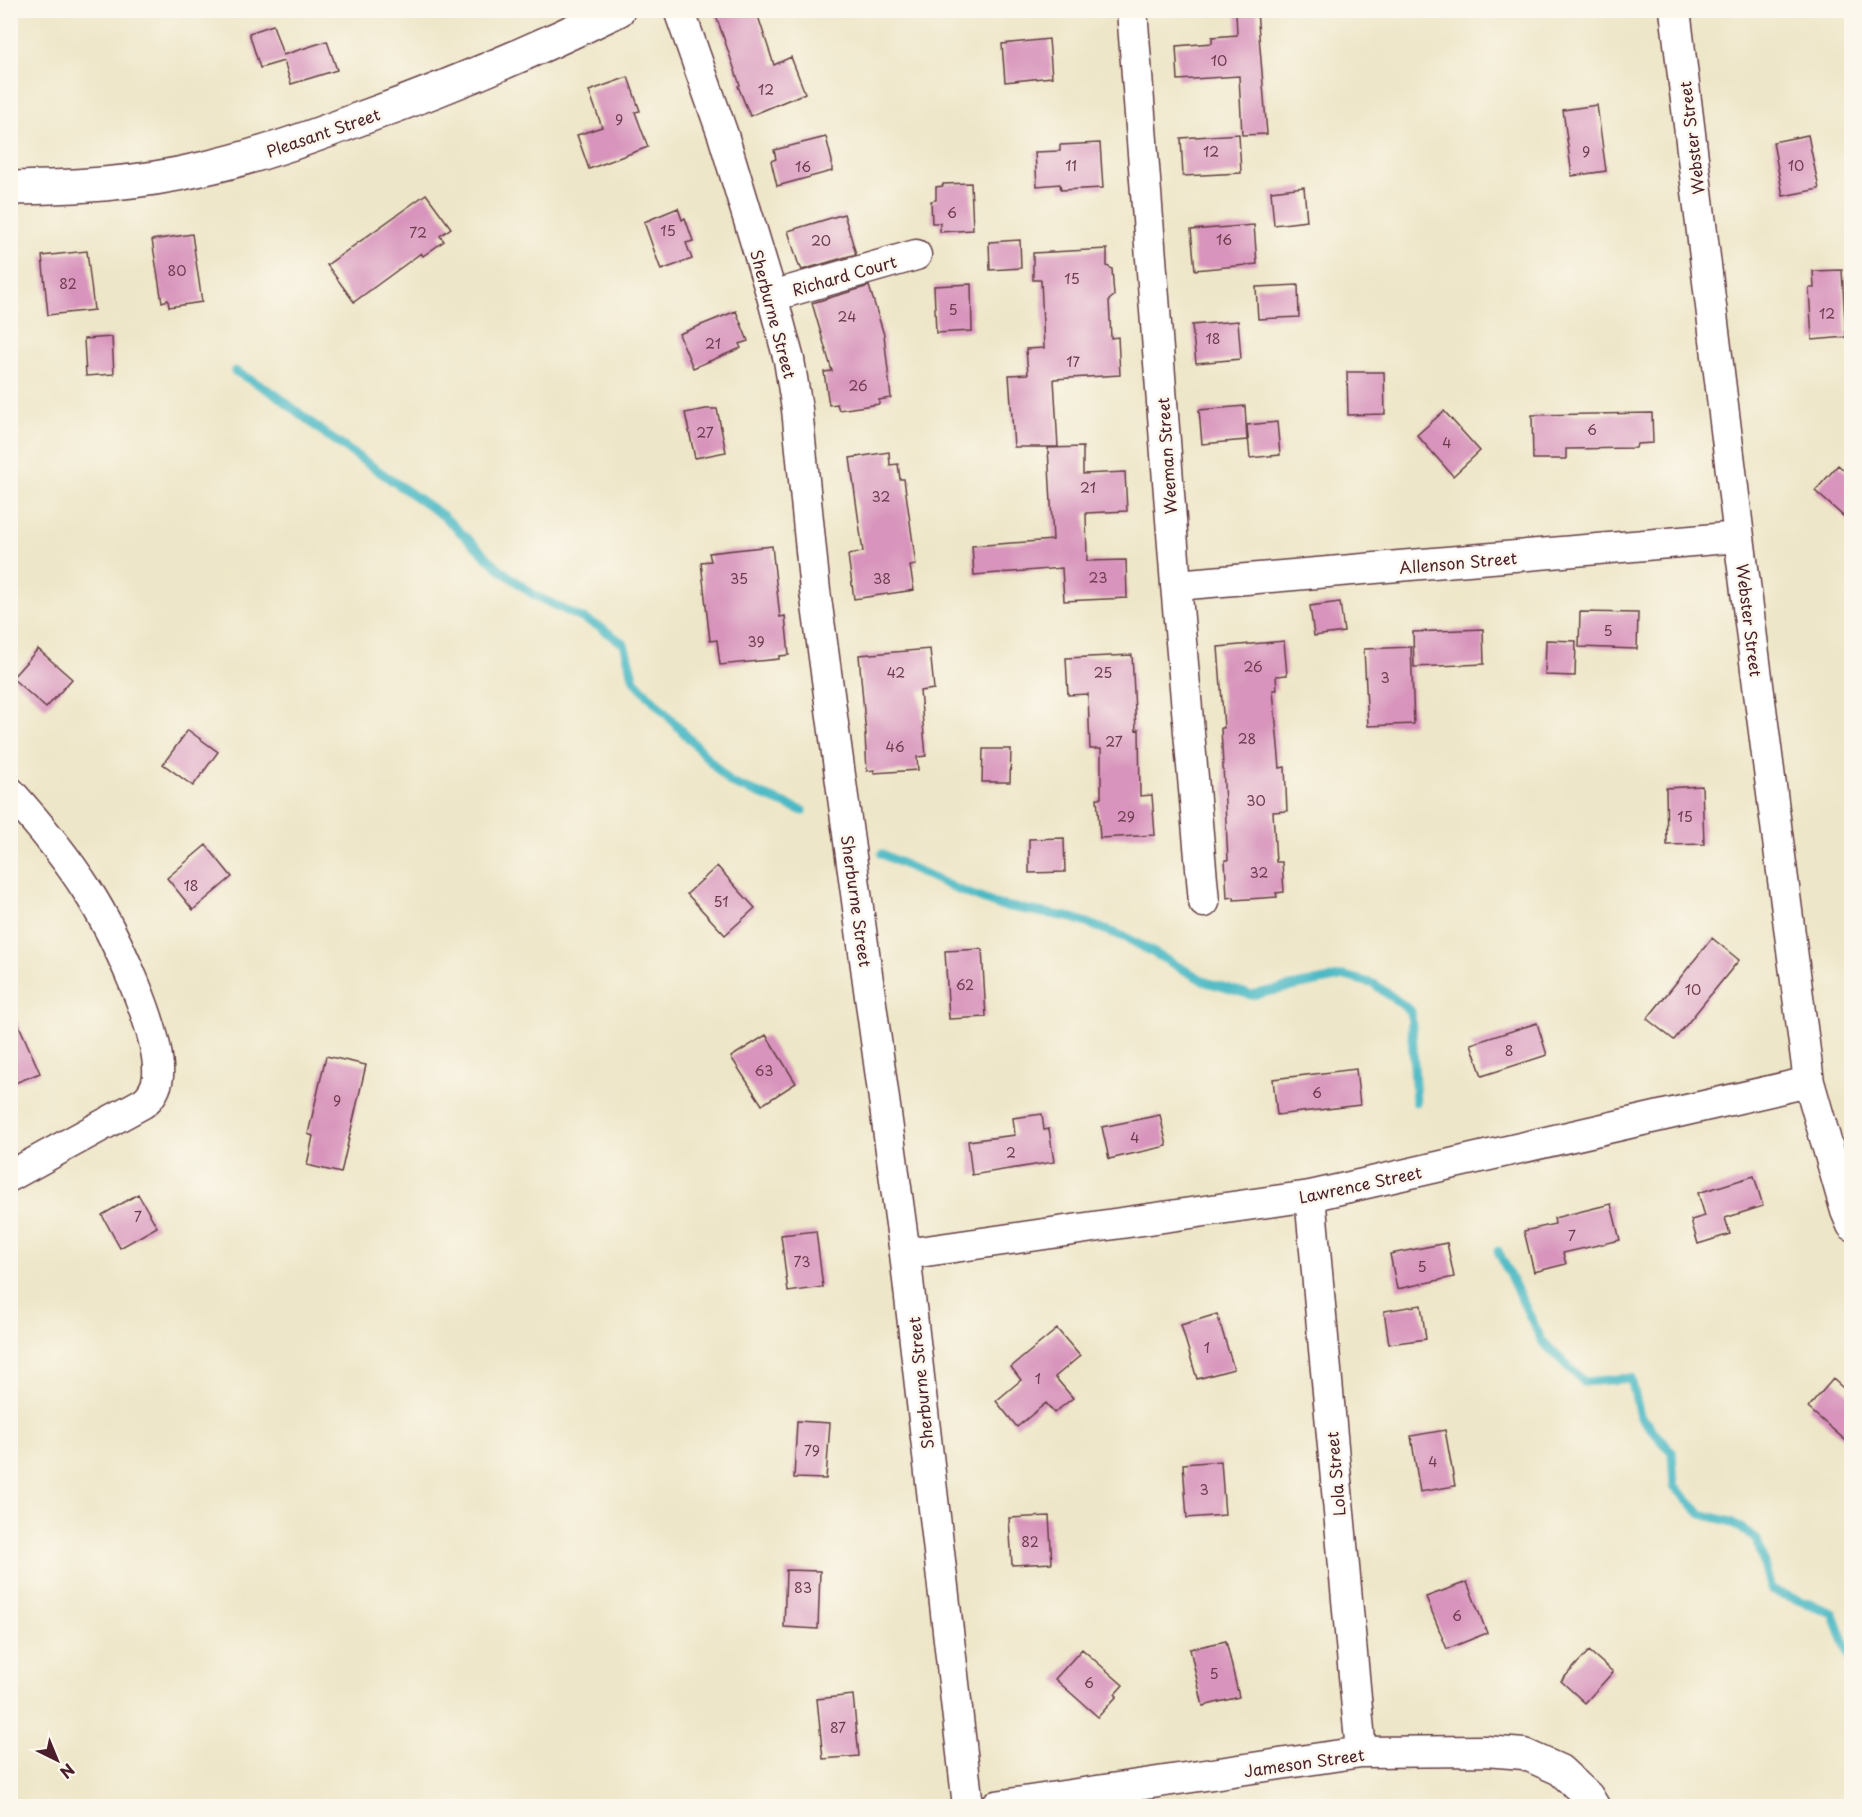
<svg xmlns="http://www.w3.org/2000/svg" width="1862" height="1817" viewBox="0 0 1862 1817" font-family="'Playpen Sans',sans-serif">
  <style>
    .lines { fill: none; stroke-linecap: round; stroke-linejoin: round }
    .stream { stroke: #4bb9c5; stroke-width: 9 }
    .building { fill: #d894bc }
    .street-casing { stroke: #633d43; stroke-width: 33 }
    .secondary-casing { stroke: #633d43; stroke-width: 36 }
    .street { stroke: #fff; stroke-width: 30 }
    .secondary { stroke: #fff; stroke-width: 33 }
    .labels { text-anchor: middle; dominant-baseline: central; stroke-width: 5; stroke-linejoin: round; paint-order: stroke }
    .number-label { font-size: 14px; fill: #6e3c4f }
    .street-label { font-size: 16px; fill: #4a1f2b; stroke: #fbf7ec }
  </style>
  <rect width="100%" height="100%" fill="#fbf7ec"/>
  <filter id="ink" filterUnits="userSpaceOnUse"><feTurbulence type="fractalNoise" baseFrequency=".0167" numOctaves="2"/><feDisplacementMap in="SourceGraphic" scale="12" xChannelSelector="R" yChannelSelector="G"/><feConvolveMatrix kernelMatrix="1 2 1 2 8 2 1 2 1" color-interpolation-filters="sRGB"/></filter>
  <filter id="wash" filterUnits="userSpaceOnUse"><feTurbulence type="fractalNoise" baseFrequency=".008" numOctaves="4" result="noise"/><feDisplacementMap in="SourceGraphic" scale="24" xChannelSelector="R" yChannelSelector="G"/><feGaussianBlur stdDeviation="1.35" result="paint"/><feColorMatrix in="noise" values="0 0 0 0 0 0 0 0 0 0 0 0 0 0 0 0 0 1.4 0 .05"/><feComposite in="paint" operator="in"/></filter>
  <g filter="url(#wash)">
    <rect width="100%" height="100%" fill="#eee6c8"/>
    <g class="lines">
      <!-- stream -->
      <path class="stream" d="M235 371 275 394 328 436 442 515 501 570 534 595 600 627 624 644 634 680 731 783 803 811
        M882 854 956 889 998 905 1073 918 1127 938 1206 982 1251 995 1345 976 1374 984 1411 1011 1416 1102
        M1498 1251 1542 1341 1584 1382 1631 1378 1640 1416 1672 1452 1674 1486 1701 1514 1732 1522 1757 1539 1771 1590 1833 1613 1852 1661"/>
    </g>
    <g id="blocks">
      <!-- building -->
      <path class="building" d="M714 10H756L774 65 791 57 805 93 750 116 738 86 740 85Z
        M1257 11 1267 134 1242 135 1239 76 1178 80 1176 46 1212 43V37L1237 35 1236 13Z
        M273 25 283 55 327 41 337 70 291 84 284 61 260 68 249 33Z
        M1049 39 1052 77 1005 82 1002 44Z
        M628 77 640 111 635 112 648 147 589 169 577 135 602 127 589 91Z
        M1597 105 1606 171 1572 176 1563 110Z
        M1239 134 1241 173 1183 176 1181 138Z
        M1808 135 1819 189 1783 196 1773 142Z
        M826 137 832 161V171L777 186 771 161 776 159 774 150Z
        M1100 143 1103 188 1061 190 1060 184 1037 186 1035 152 1060 151V145Z
        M971 183 973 230 940 232V223H932L931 201 936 200V187L943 186V184Z
        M1304 187 1307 221 1274 225 1271 191Z
        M426 194 451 228 440 236 444 241 423 256 421 253 354 302 327 265Z
        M678 208 682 220 685 218 693 241 686 243 692 259 661 270 644 222Z
        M844 214 856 254 802 270 800 266H799L788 231Z
        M1254 225 1257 264 1195 270 1191 230Z
        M192 234 202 302 169 307 168 300 162 302 152 240Z
        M1020 240 1021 268 990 270 989 242Z
        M1107 249V266L1112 269 1114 296 1109 300 1111 338 1118 337 1120 375 1054 379 1058 447H1014L1009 375 1028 374 1026 349 1044 348 1041 280H1033V253Z
        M87 251 94 310 48 315 42 256Z
        M1842 270 1846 337 1812 340 1809 288H1814L1813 271Z
        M971 284 972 331 936 333 934 286Z
        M1298 285 1299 317 1258 319 1256 287Z
        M869 286 884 335 891 398 879 400V404L839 410 837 404 829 405 824 372 832 371 812 303Z
        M736 311 748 341 739 344 741 348 693 368 679 334Z
        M1238 321 1241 359 1196 363 1192 325Z
        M112 337 114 374 86 376 84 339Z
        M1347 372H1384L1385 414 1348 415Z
        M1245 406 1247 440 1202 444 1199 410Z
        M706 409H717L726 452 695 458 685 413Z
        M1444 411 1480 451 1453 476 1417 435Z
        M1652 413 1653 443 1637 444 1636 448 1566 449V459H1533L1532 415Z
        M1277 422 1280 455 1250 458 1247 425Z
        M1083 447V474L1125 472 1127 511 1086 513 1087 561 1126 560 1127 598 1064 601 1062 568 974 575 972 546 1053 540 1048 448Z
        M889 452 890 465 898 464 900 479H904L916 565 910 566 914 590 854 599 848 555 863 552 850 458Z
        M1838 465 1851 476V523L1815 491Z
        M772 546 780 617 785 616 789 655 779 656V659L720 665 717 640 710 641 701 562 711 561 709 553Z
        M1340 602 1344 632 1314 636 1310 606Z
        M1580 612 1638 613 1637 649 1579 647Z
        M1483 629 1484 664 1414 667 1413 632Z
        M1546 640 1576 641 1575 676 1545 675Z
        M1284 641 1287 675 1276 676 1277 690H1273L1280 768 1285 767 1287 811 1273 812 1276 862H1282L1284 892 1276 893 1277 897 1234 900V897L1227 898 1225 860H1228L1221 728H1224L1218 647Z
        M1411 647 1414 724 1368 726 1364 649Z
        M38 649 72 679 46 708 12 678Z
        M930 649 934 689 920 691 926 756 917 757 918 770 874 773V770L867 771 865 735H866L859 655Z
        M1132 655 1136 730 1139 729 1140 796 1152 795 1155 835 1100 838 1097 798H1101V749H1090L1088 694 1068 695 1066 658Z
        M188 730 218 752 193 786 163 764Z
        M983 749H1011L1010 782H982Z
        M1702 786 1704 844 1667 845 1666 788Z
        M1064 838 1065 872 1029 873V839Z
        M206 845 232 877 193 910 167 878Z
        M717 866 755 908 725 935 687 894Z
        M1712 938 1739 960 1674 1040 1647 1019Z
        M982 949 986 1017 949 1019 945 951Z
        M10 1005 40 1073 10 1085Z
        M1537 1023 1547 1055 1482 1076 1471 1044Z
        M766 1035 796 1083 762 1105 731 1057Z
        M326 1056 366 1065 341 1173 307 1165 313 1136 308 1134Z
        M1356 1069 1360 1105 1277 1115 1273 1079Z
        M1042 1114 1044 1130 1049 1129 1054 1162 972 1175 968 1141 1015 1135 1013 1118Z
        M1160 1115 1167 1146 1109 1159 1102 1127Z
        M1754 1176 1763 1206 1725 1218 1730 1234 1698 1244 1691 1220 1705 1216 1698 1193Z
        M138 1194 157 1227 120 1248 102 1215Z
        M1611 1204 1620 1240 1563 1253 1566 1264 1534 1272 1524 1231 1555 1224 1554 1218Z
        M816 1231 823 1287 788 1292 781 1235Z
        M1447 1243 1454 1277 1397 1289 1390 1254Z
        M1421 1305 1426 1339 1389 1344 1384 1311Z
        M1217 1314 1234 1369 1197 1379 1181 1325Z
        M1057 1329 1080 1356 1055 1377 1073 1398 1054 1413 1046 1403 1017 1427 996 1401 1021 1380 1011 1367Z
        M1833 1379 1851 1395V1445L1808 1408Z
        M797 1421 830 1423 826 1479 794 1478Z
        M1445 1430 1455 1486 1420 1492 1411 1436Z
        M1221 1461 1225 1515 1187 1518 1183 1464Z
        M1049 1516 1052 1563 1012 1565 1009 1518Z
        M786 1570 820 1571 818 1629 784 1627Z
        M1467 1582 1487 1633 1447 1649 1426 1597Z
        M1226 1641 1239 1697 1203 1706 1190 1649Z
        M1082 1649 1123 1685 1115 1694 1117 1696 1098 1717 1055 1679Z
        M1589 1651 1613 1672 1585 1703 1561 1681Z
        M853 1695 859 1756 823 1759 817 1699Z"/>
    </g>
  </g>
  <g filter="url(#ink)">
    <use href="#blocks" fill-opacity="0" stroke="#633d43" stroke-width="1.5"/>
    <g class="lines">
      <defs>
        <path id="street" d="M679 10 723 135 772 296 789 360 797 409 815 591 905 1254 968 1806
          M1132 10 1176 585 1204 902
          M1675 10 1739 537 1809 1082 1846 1211 1852 1225
          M772 296 916 255
          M1176 585 1739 537
          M10 792C38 823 64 854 87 890 112 929 161 1030 158 1076 157 1087 151 1097 143 1103L10 1176
          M1310 1196 1361 1752
          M905 1254 1310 1196 1809 1082
          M996 1806 1361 1752 1485 1751 1524 1754 1560 1770 1588 1796 1594 1806"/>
        <path id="secondary" d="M10 188C74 187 139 184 201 169 256 157 309 138 362 118 449 87 534 51 618 10"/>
      </defs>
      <!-- street casing -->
      <use href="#street" class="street-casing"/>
      <!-- secondary casing -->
      <use href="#secondary" class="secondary-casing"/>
      <!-- street -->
      <use href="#street" class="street"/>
      <!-- secondary -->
      <use href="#secondary" class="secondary"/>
    </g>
  </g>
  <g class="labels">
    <!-- number labels -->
    <g class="number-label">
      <text x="1219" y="60">10</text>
      <text x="766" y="89">12</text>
      <text x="619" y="119">9</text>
      <text x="1211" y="151">12</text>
      <text x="1586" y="151">9</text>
      <text x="1071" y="165">11</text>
      <text x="1796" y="165">10</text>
      <text x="803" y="166">16</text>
      <text x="952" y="212">6</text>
      <text x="668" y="230">15</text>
      <text x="418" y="232">72</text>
      <text x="1224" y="239">16</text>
      <text x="821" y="240">20</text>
      <text x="177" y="270">80</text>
      <text x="1072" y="278">15</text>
      <text x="68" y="283">82</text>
      <text x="953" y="309">5</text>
      <text x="1827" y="313">12</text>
      <text x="847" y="316">24</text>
      <text x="1213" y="338">18</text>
      <text x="713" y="343">21</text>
      <text x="1073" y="361">17</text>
      <text x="858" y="385">26</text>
      <text x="1592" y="429">6</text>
      <text x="705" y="432">27</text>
      <text x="1447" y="442">4</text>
      <text x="1088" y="487">21</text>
      <text x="881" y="496">32</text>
      <text x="1098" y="577">23</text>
      <text x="739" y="578">35</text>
      <text x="882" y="578">38</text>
      <text x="1608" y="630">5</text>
      <text x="756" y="641">39</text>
      <text x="1253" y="666">26</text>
      <text x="896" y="672">42</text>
      <text x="1103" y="672">25</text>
      <text x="1385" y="677">3</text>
      <text x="1247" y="738">28</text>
      <text x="1114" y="741">27</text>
      <text x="895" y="746">46</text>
      <text x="1256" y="800">30</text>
      <text x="1126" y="816">29</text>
      <text x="1685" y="816">15</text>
      <text x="1259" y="872">32</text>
      <text x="191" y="885">18</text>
      <text x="721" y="901">51</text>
      <text x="965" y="984">62</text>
      <text x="1693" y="989">10</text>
      <text x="1509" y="1050">8</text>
      <text x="764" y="1070">63</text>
      <text x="1317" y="1092">6</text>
      <text x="337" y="1100">9</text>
      <text x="1135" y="1137">4</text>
      <text x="1011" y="1152">2</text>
      <text x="138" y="1216">7</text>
      <text x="1572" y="1235">7</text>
      <text x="802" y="1261">73</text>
      <text x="1422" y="1266">5</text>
      <text x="1207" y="1347">1</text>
      <text x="1038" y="1378">1</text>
      <text x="812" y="1450">79</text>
      <text x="1433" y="1461">4</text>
      <text x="1204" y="1489">3</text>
      <text x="1030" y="1541">82</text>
      <text x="803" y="1587">83</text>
      <text x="1457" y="1615">6</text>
      <text x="1214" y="1673">5</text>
      <text x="1089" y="1682">6</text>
      <text x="838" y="1727">87</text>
    </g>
    <!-- street labels -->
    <g class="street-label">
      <text transform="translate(323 132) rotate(-19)">Pleasant Street</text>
      <text transform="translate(1691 138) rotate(-97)">Webster Street</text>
      <text transform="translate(844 275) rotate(-16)">Richard Court</text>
      <text transform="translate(774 314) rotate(75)">Sherburne Street</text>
      <text transform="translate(1166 456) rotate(-94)">Weeman Street</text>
      <text transform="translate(1458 562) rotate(-5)">Allenson Street</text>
      <text transform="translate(1750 620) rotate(83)">Webster Street</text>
      <text transform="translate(857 901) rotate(82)">Sherburne Street</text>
      <text transform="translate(1360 1184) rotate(-12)">Lawrence Street</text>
      <text transform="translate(920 1383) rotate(-96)">Sherburne Street</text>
      <text transform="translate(1335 1474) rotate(-95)">Lola Street</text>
      <text transform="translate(1304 1762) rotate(-8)">Jameson Street</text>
    </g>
  </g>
  <!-- margin -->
  <rect width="1862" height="1817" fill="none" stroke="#fbf7ec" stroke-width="36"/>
  <!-- north arrow -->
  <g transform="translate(57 1760) rotate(137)" stroke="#fbf7ec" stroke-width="4.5" paint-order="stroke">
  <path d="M0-4.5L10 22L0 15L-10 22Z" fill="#4a1f2b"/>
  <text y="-9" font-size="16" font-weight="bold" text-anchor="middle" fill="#4a1f2b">N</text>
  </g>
</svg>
